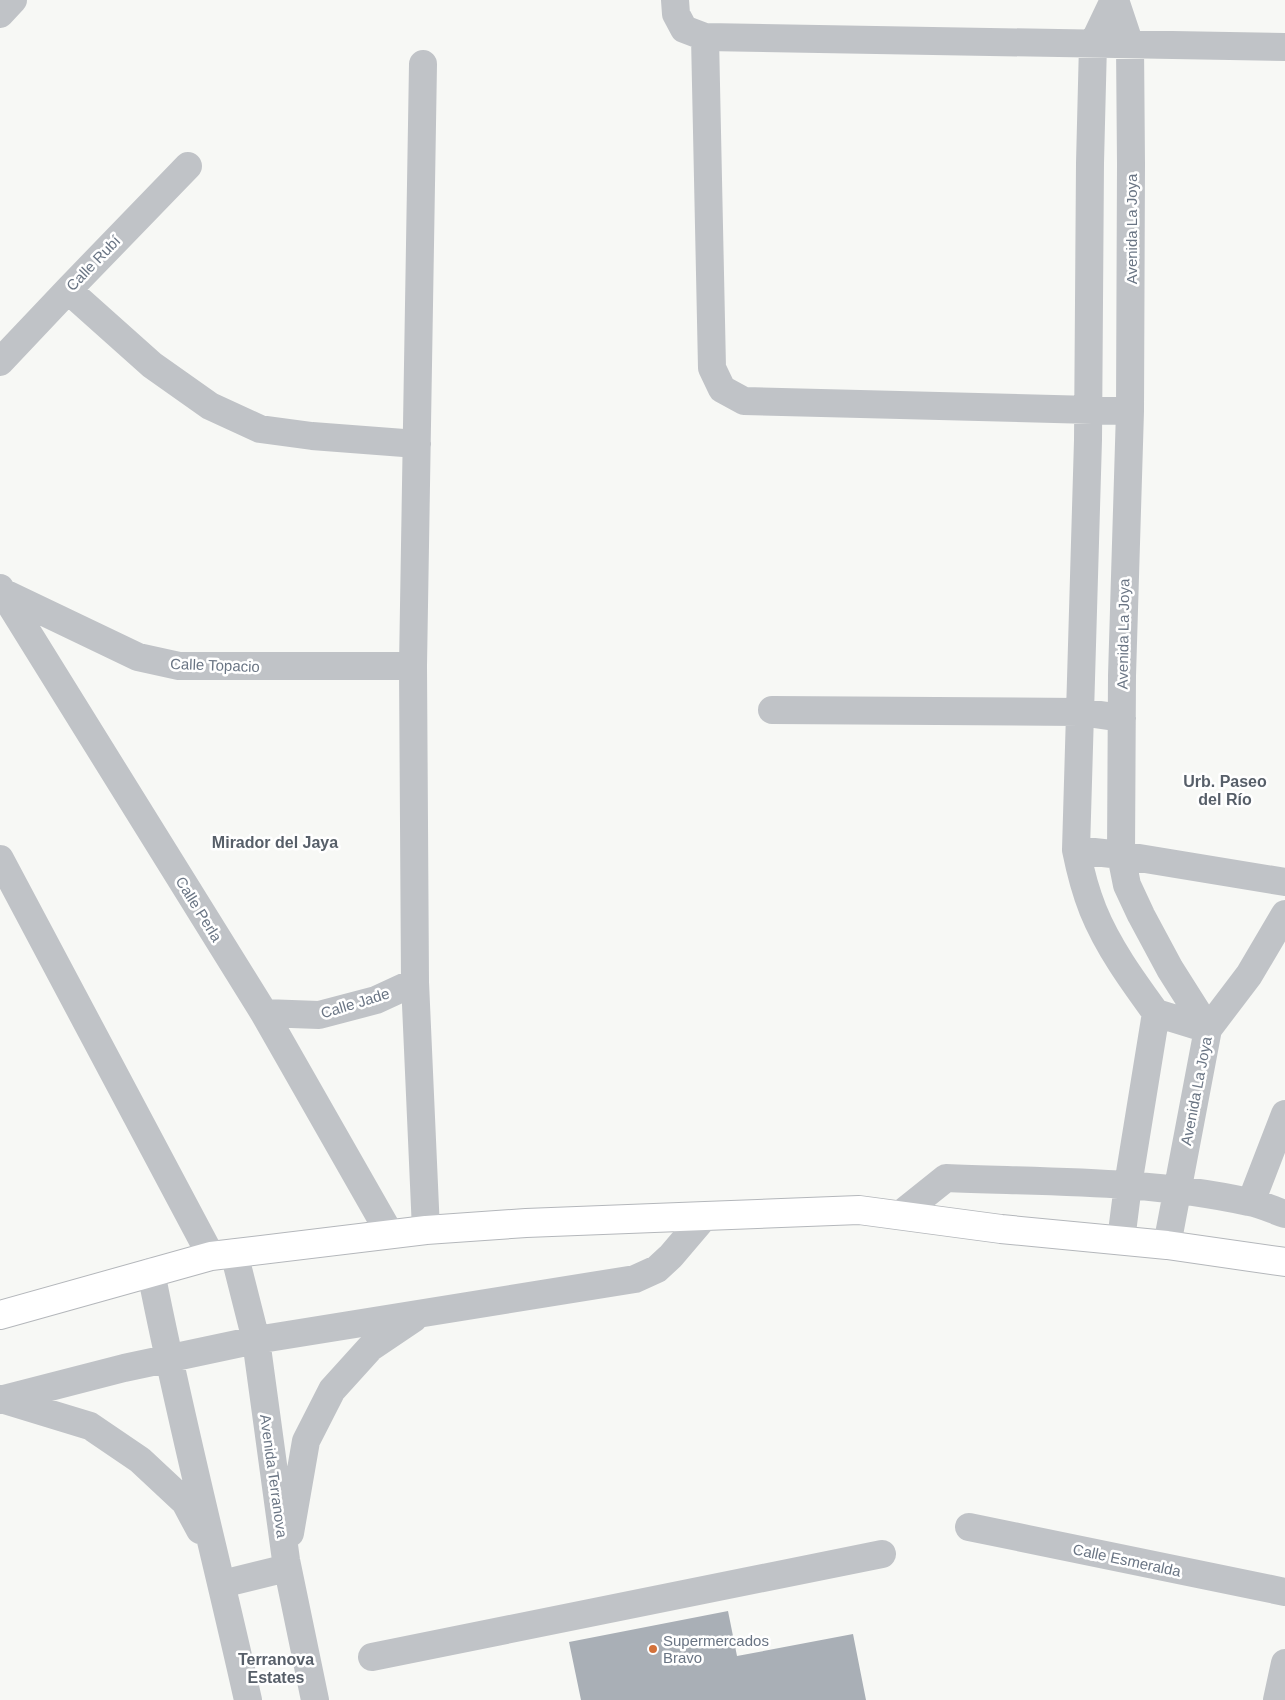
<svg xmlns="http://www.w3.org/2000/svg" width="1285" height="1700" viewBox="0 0 1285 1700" font-family="Arial,sans-serif">
  <style>
    .building { fill: #a9afb6 }
    .lines { fill: none; stroke-linecap: round; stroke-linejoin: round }
    .major-casing { stroke: #b4b7bb; stroke-width: 30 }
    .minor { stroke: #c0c3c7; stroke-width: 28 }
    .major { stroke: #fff; stroke-width: 28 }
    .poi-dot { fill: #d3713a; stroke: #fff; stroke-width: 2 }
    .labels { text-anchor: middle; dominant-baseline: central; stroke-width: 5; stroke-linejoin: round; paint-order: stroke }
    .street-label { font-size: 15px; fill: #6a7584; stroke: #fff }
    .poi-label { font-size: 15px; fill: #6a7584; stroke: #fff; text-anchor: start }
    .neighbourhood-label { font-size: 16px; font-weight: bold; fill: #575f69; stroke: #fff }
  </style>
  <rect width="100%" height="100%" fill="#f7f8f5"/>
  <!-- building -->
  <path class="building" d="M728 1611 737 1656 853 1634 866 1700H581L569 1642Z"/>
  <g class="lines">
    <defs>
      <path id="major" d="M0 1315 211 1256 426 1230 526 1223 705 1216 859 1210 1001 1229 1167 1245 1285 1262"/>
    </defs>
    <!-- major casing -->
    <use href="#major" class="major-casing"/>
    <!-- minor -->
    <path class="minor" d="M675 0 676 14 684 29 705 37 1285 47
      M1114 0 1093 44 1090 163 1088 440 1076 850C1080 870 1085 890 1093 910 1108 947 1132 980 1156 1013L1128 1185 1121 1240
      M1115 0 1130 45 1131 164 1130 411 1122 676 1121 855 1127 885 1141 915 1170 969 1208 1029 1167 1245
      M0 14 13 0
      M705 37 712 368 722 389 744 401 1130 411
      M423 64 413 666 415 982 426 1230
      M68 290 152 365 210 406 260 429 312 436 417 444
      M0 362 68 290 188 166
      M0 588 264 1013 390 1234
      M2 592 138 657 179 666H413
      M772 710 1080 712 1122 718
      M1076 850 1121 855 1285 882
      M0 859 211 1256
      M264 1013 319 1015 376 1000 415 982
      M1156 1013 1208 1029 1249 975 1285 914
      M1251 1202 1285 1114
      M901 1214 946 1178C1047 1182 1150 1180 1249 1202 1261 1204 1273 1210 1285 1214
      M234 1253 256 1340 286 1560 315 1700
      M151 1272C179 1415 216 1557 248 1700
      M1 1399 90 1426 140 1460 185 1502 200 1530
      M0 1400 124 1368 256 1340 635 1279 657 1269 671 1256 705 1216
      M969 1527 1285 1592
      M290 1533 306 1441 332 1390 370 1348 413 1319
      M222 1584 287 1568
      M372 1657 882 1554
      M1277 1700 1285 1663"/>
    <!-- major -->
    <use href="#major" class="major"/>
  </g>
  <!-- markers -->
  <circle class="poi-dot" cx="653" cy="1649" r="5"/>
  <g class="labels">
    <!-- street labels -->
    <g class="street-label">
      <text transform="translate(1131 229) rotate(-90)">Avenida La Joya</text>
      <text transform="translate(93 263) rotate(-46)">Calle Rubí</text>
      <text transform="translate(1123 634) rotate(-89)">Avenida La Joya</text>
      <text transform="translate(215 665) rotate(2)">Calle Topacio</text>
      <text transform="translate(199 909) rotate(58)">Calle Perla</text>
      <text transform="translate(355 1003) rotate(-17)">Calle Jade</text>
      <text transform="translate(1196 1091) rotate(-79)">Avenida La Joya</text>
      <text transform="translate(274 1476) rotate(82)">Avenida Terranova</text>
      <text transform="translate(1127 1560) rotate(12)">Calle Esmeralda</text>
    </g>
    <!-- poi labels -->
    <g class="poi-label">
      <text x="663" y="1640">Supermercados<tspan x="663" dy="17">Bravo</tspan></text>
    </g>
    <!-- neighbourhood labels -->
    <g class="neighbourhood-label">
      <text x="1225" y="781">Urb. Paseo<tspan x="1225" dy="18">del Río</tspan></text>
      <text x="275" y="842">Mirador del Jaya</text>
      <text x="276" y="1659">Terranova<tspan x="276" dy="18">Estates</tspan></text>
    </g>
  </g>
</svg>
